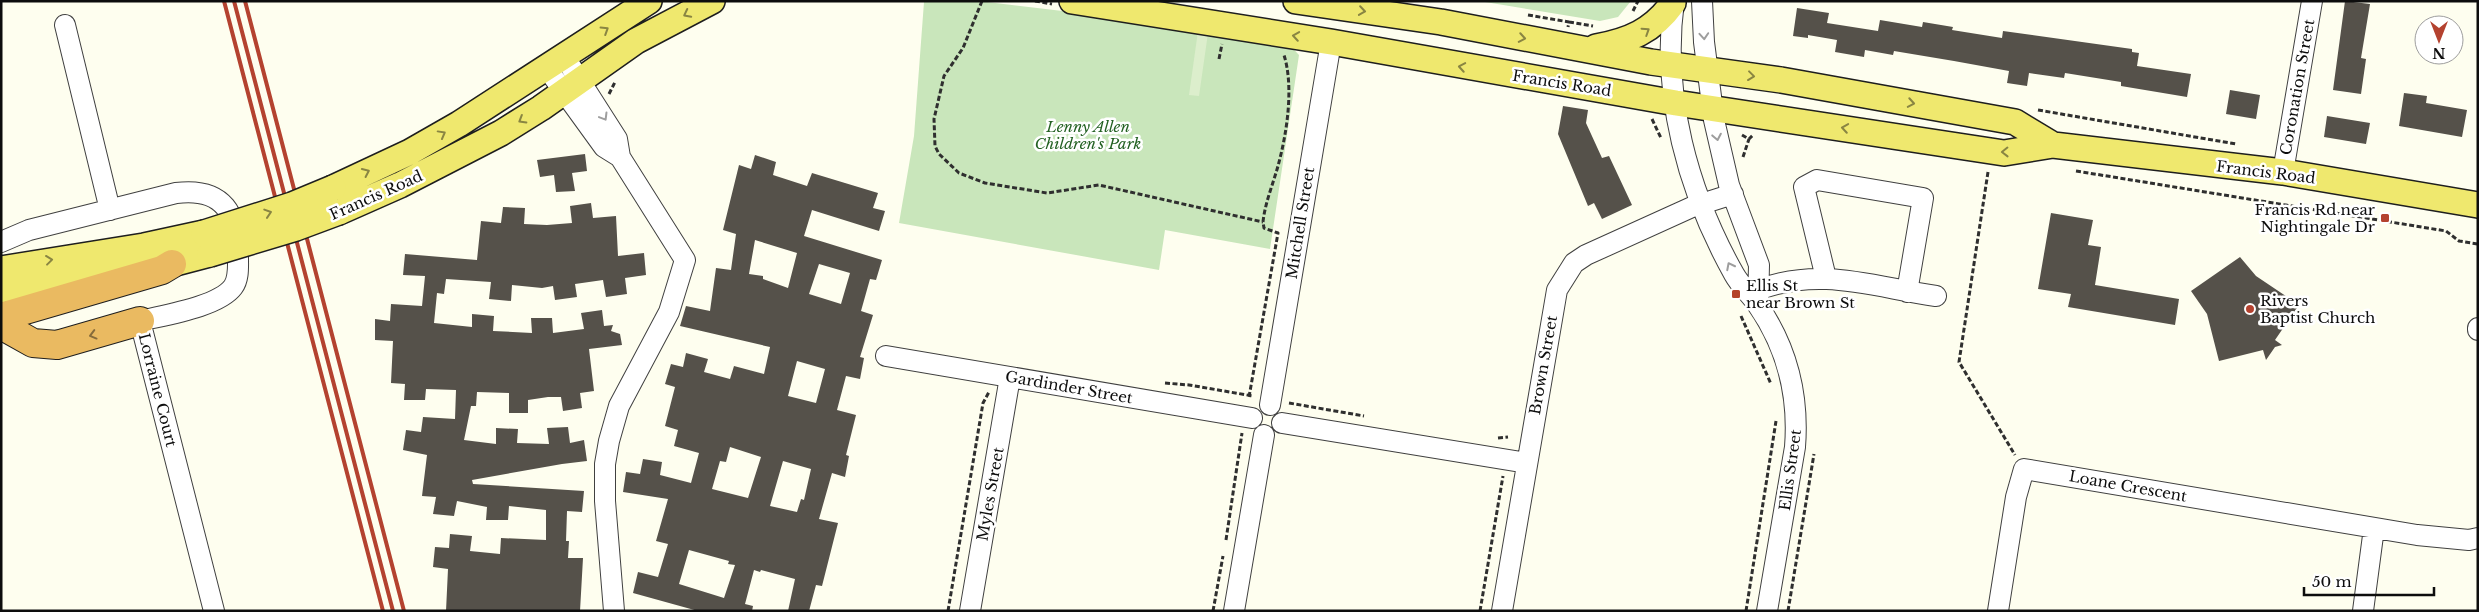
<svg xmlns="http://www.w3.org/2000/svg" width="2479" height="612" viewBox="0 0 2479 612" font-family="'Libre Baskerville',serif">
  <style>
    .green { fill: #c9e6bb }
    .pitch { fill: #dceecc }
    .building { fill: #55514a; fill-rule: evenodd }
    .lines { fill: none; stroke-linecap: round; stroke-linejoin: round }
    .minor-casing { stroke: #404040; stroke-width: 22 }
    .major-casing { stroke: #1e1e1e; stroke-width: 28 }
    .highway-casing { stroke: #1e1e1e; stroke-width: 30 }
    .path { stroke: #2f2f2f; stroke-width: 3; stroke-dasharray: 5 2.5; stroke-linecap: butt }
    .minor { stroke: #fff; stroke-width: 20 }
    .major { stroke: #efe86e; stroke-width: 25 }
    .highway { stroke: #eaba61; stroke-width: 28 }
    .rail { stroke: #b4422f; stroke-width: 4 }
    .major-bridge-casing { stroke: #1e1e1e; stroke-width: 28; stroke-linecap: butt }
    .major-bridge { stroke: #efe86e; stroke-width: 25 }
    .oneway { stroke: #898542 }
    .oneway2 { stroke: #9e9e9e }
    .oneway3 { stroke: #876c3b }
    .poi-dot { fill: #b4422f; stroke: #fff; stroke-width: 2 }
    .labels { text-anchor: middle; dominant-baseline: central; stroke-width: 5; stroke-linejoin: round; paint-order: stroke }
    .street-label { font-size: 15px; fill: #0d0d0d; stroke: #fff }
    .park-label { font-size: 15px; font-style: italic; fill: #236122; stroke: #fff }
    .poi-label { font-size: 15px; fill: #0d0d0d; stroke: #fff; text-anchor: start }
  </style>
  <rect width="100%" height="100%" fill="#fefeef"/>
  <!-- green -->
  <path class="green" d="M979 1 1282 37 1299 55 1270 249 1165 230 1159 270 899 223 914 136 924 2Z
    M1479 1H1631L1618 17 1600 21Z"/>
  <!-- pitch -->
  <path class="pitch" d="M1198 31 1208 33 1199 96 1189 95Z"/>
  <!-- building -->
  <path class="building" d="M2345 1 2370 4 2361 58 2366 59 2361 94 2333 90Z
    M1797 8 1829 13 1827 23 1878 31 1880 20 1922 27 1923 22 1953 27 1952 30 2002 38 2003 31 2132 49V52L2139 53 2137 66 2191 74 2187 97 2121 86V82L2065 73 2064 78 2029 73 2027 86 2007 83 2009 71 1954 61 1894 51 1893 55 1865 50 1864 57 1835 52 1837 40 1808 35V38L1793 36Z
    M2230 90 2260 95 2256 119 2226 114Z
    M2404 93 2427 96 2426 103 2467 110 2462 137 2399 126Z
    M1563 106 1588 110 1586 123 1602 158 1609 156 1632 205 1602 219 1594 203 1588 206 1558 134Z
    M2327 116 2370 123 2366 144 2324 137Z
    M585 154 587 171 572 173 575 191 556 192 554 175 540 177 537 160Z
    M755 155 776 162 773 175 807 186 812 173 878 193 873 208 885 211 879 231 812 210 804 236 882 260 876 280 870 279 861 311 873 315 860 357 864 358 860 379 846 376 837 410 856 415 846 455 849 456 845 477 832 473 819 519 838 523 822 586 816 585 809 611H788L795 579 761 570 760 572 754 570 745 604 753 606 752 611H698L633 593 638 572 658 577 668 544 656 541 668 499 623 492 626 472 640 474 643 459 662 462 660 475 691 483 699 453 674 446 678 430 665 426 675 387 665 384 671 364 683 367 686 353 708 359 704 372 730 379 734 366 764 374 770 347 680 326 686 306 710 311 716 268 731 270 736 234 723 230 739 165 751 169ZM755 240 797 253 788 288 763 279V276L749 274ZM819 264 850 273 841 304 809 294ZM797 361 825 369 816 403 788 396ZM730 447 761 457 748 498 712 489 720 461 726 462ZM783 461 811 469 804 500 801 499 797 512 770 506ZM689 550 729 561 728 564 735 565 724 598 679 584Z
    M591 203 593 218 616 216 618 256 644 253 646 275 625 278 627 294 606 297 603 280 575 284 577 297 555 300 553 286 542 288 512 285 511 301 489 299 491 282 446 279 444 294 437 293 434 323 472 327V314L494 316 493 331 532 333 531 318H552L553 333 584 329 581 313 602 310 604 326 613 325 611 331 620 334 622 345 589 349 594 391 580 393 582 408 563 411 561 397H548L528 400V413H509V393L477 392 476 406H471L464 440 496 444V428L518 429 517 443 549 444 547 428 568 427 570 443 584 440 587 461 562 464 472 480 473 484 584 491 582 512 567 511 566 541H569L568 558H583L580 611H446L448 569 433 567 435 547 449 548 450 534 472 536 470 551 500 554 501 538 546 540V510L509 506 508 520H486L487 507 457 501 454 516 433 514 436 497 422 496 427 455 403 450 406 430 421 432 423 417 455 419 456 390 426 389 425 400H404L405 384 391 383 393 341 375 340V319L390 321 391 304 422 306 425 276 403 275 405 254 477 260 481 221 501 223 503 207 525 208 524 224 547 225 572 223 570 206Z
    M2051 213 2093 220 2088 245 2101 247 2095 285 2179 299 2175 325 2068 307 2071 294 2038 289Z
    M2240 257 2256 276 2299 305 2275 340 2282 345 2275 347 2266 360 2263 350 2219 361 2207 314 2191 291Z"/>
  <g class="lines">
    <defs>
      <path id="minor" d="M1674 1C1661 95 1688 192 1734 274 1740 285 1750 294 1757 304 1787 347 1799 396 1795 447L1767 611
        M1702 1 1704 42 1714 120 1729 185 1759 265 1758 305
        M65 25 110 210
        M564 56 617 139 620 157
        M546 67 604 147 620 157 685 260 669 312 619 406 609 441 605 464V501L614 611
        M2283 172 2312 1
        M1 242 29 230 176 193C224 187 238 214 238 257 238 267 239 279 233 287 218 307 164 315 140 321L214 611
        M1826 278 1804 187 1817 180 1923 198 1907 292
        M1758 290C1820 266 1873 287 1936 296
        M2478 328V330
        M886 356 1252 418
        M1270 405 1331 42
        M1282 423 1527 463
        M970 611 1010 377
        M1234 611 1264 435
        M1502 611 1557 290 1574 263 1586 255 1692 207 1733 194
        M1998 611 2016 497 2024 469 2417 535 2469 540 2478 538
        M2363 611 2374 528"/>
      <path id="major" d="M1072 1 1331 42 1676 103 2004 153 2053 145 2283 172 2478 205
        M1296 1 1441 22 1651 62 1781 80 2015 122 2053 145
        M1596 47C1629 41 1653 31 1673 3
        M333 188 410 152 459 124 649 1
        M339 212 400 185 501 133 541 108 636 41 712 1
        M1 269 144 246 204 233
        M1 290 159 263 172 264 210 254"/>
      <path id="highway" d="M1 317 162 270 172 264
        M1 325 33 343 57 345 140 321"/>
    </defs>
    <!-- minor casing -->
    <use href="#minor" class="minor-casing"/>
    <!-- major casing -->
    <use href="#major" class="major-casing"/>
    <!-- highway casing -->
    <use href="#highway" class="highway-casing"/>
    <!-- path -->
    <path class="path" d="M982 1 963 48 944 76 934 119 935 146 939 154 959 173 985 183 1047 193 1099 185 1263 222
      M1035 1 1052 4
      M1633 11 1638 1
      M1528 15 1569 22 1568 27
      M1569 22 1593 26
      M1219 59 1222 44
      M609 94 615 82
      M2038 110 2236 144
      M1652 119 1661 138
      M1742 135 1749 139 1753 135
      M1743 157 1749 139
      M2076 171 2446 231 2459 241 2478 244
      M1988 172 1959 362 2015 455
      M1741 316 1771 384
      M1165 383 1189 385 1253 396
      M1249 397 1278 233 1264 228 1263 222C1265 203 1273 184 1278 166 1287 133 1294 87 1284 55
      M1289 403 1364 416
      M1498 438 1508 437
      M1226 540 1242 433
      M948 611 983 403 989 392
      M1213 611 1223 556
      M1480 611 1503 476
      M1746 611 1776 421
      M1788 611 1814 454"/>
    <!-- minor -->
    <use href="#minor" class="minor"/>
    <!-- major -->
    <use href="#major" class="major"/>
    <!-- highway -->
    <use href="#highway" class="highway"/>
    <!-- rail -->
    <path class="rail" d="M224 1 383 611
      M234 1 393 611
      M245 1 404 611"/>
    <defs>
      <path id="major-bridge" d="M204 233 292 205 333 188
        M210 254 296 228 339 212"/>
    </defs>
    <!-- major-bridge casing -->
    <use href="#major-bridge" class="major-bridge-casing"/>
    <!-- major-bridge -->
    <use href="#major-bridge" class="major-bridge"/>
  </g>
  <!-- one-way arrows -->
  <defs><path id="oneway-chevron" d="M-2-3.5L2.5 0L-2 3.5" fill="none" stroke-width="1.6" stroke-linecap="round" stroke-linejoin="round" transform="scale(1.25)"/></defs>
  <g class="oneway">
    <use href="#oneway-chevron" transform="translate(1362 11) rotate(8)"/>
    <use href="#oneway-chevron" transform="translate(687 14) rotate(153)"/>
    <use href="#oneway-chevron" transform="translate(605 30) rotate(-32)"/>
    <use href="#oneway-chevron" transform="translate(1646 31) rotate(-33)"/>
    <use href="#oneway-chevron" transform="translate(1296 36) rotate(-171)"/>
    <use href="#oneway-chevron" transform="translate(1522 38) rotate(10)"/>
    <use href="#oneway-chevron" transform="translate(1462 67) rotate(-170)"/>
    <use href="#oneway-chevron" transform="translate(1751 76) rotate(7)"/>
    <use href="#oneway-chevron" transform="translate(1911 103) rotate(10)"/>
    <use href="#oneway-chevron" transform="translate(522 120) rotate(149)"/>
    <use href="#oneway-chevron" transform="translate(1845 128) rotate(-171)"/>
    <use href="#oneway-chevron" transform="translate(442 134) rotate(-29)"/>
    <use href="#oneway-chevron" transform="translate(2005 152) rotate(179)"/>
    <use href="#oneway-chevron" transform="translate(366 172) rotate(-25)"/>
    <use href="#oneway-chevron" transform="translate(268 213) rotate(-18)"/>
    <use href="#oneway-chevron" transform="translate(49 260) rotate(-7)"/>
  </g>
  <g class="oneway2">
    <use href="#oneway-chevron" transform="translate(1704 36) rotate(86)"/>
    <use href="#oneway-chevron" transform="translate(604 117) rotate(59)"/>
    <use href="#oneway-chevron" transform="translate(1717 137) rotate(79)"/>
    <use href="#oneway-chevron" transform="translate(1730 266) rotate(-117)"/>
  </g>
  <use class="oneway3" href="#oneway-chevron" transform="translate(93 335) rotate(165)"/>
  <!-- markers -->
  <g class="poi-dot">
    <rect x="2380" y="213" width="10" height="10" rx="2.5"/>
    <rect x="1731" y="289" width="10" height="10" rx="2.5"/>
    <circle cx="2250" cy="309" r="5"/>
  </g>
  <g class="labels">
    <!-- street labels -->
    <g class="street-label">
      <text transform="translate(1562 83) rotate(9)">Francis Road</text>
      <text transform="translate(2297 87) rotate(-80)">Coronation Street</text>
      <text transform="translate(2266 172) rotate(7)">Francis Road</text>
      <text transform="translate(376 195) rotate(-24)">Francis Road</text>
      <text transform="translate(1300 223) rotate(-81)">Mitchell Street</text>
      <text transform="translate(1543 365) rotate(-80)">Brown Street</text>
      <text transform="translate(1069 387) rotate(10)">Gardinder Street</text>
      <text transform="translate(158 390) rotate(76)">Lorraine Court</text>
      <text transform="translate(1790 470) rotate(-82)">Ellis Street</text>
      <text transform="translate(2128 486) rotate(10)">Loane Crescent</text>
      <text transform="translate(990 494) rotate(-80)">Myles Street</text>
    </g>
    <!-- park labels -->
    <g class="park-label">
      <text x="1088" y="126">Lenny Allen<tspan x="1088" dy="17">Children's Park</tspan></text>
    </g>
    <!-- poi labels -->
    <g class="poi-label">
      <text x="2375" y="209" text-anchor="end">Francis Rd near<tspan x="2375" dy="17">Nightingale Dr</tspan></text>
      <text x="1746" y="285">Ellis St<tspan x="1746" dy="17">near Brown St</tspan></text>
      <text x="2260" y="300">Rivers<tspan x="2260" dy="17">Baptist Church</tspan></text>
    </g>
  </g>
  <!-- border -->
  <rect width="2479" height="612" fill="none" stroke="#0d0d0d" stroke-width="5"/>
  <!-- north arrow -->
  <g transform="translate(2439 40) rotate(180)"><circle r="24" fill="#ffffff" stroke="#9e9e9e"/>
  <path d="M0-4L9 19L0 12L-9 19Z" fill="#b4422f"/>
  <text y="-8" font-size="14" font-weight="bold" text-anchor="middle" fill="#0d0d0d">N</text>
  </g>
  <!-- scale -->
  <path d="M2304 587v8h130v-8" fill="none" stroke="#0d0d0d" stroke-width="2.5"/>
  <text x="2312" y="587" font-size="15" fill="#0d0d0d" stroke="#ffffff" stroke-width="4" paint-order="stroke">50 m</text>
</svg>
